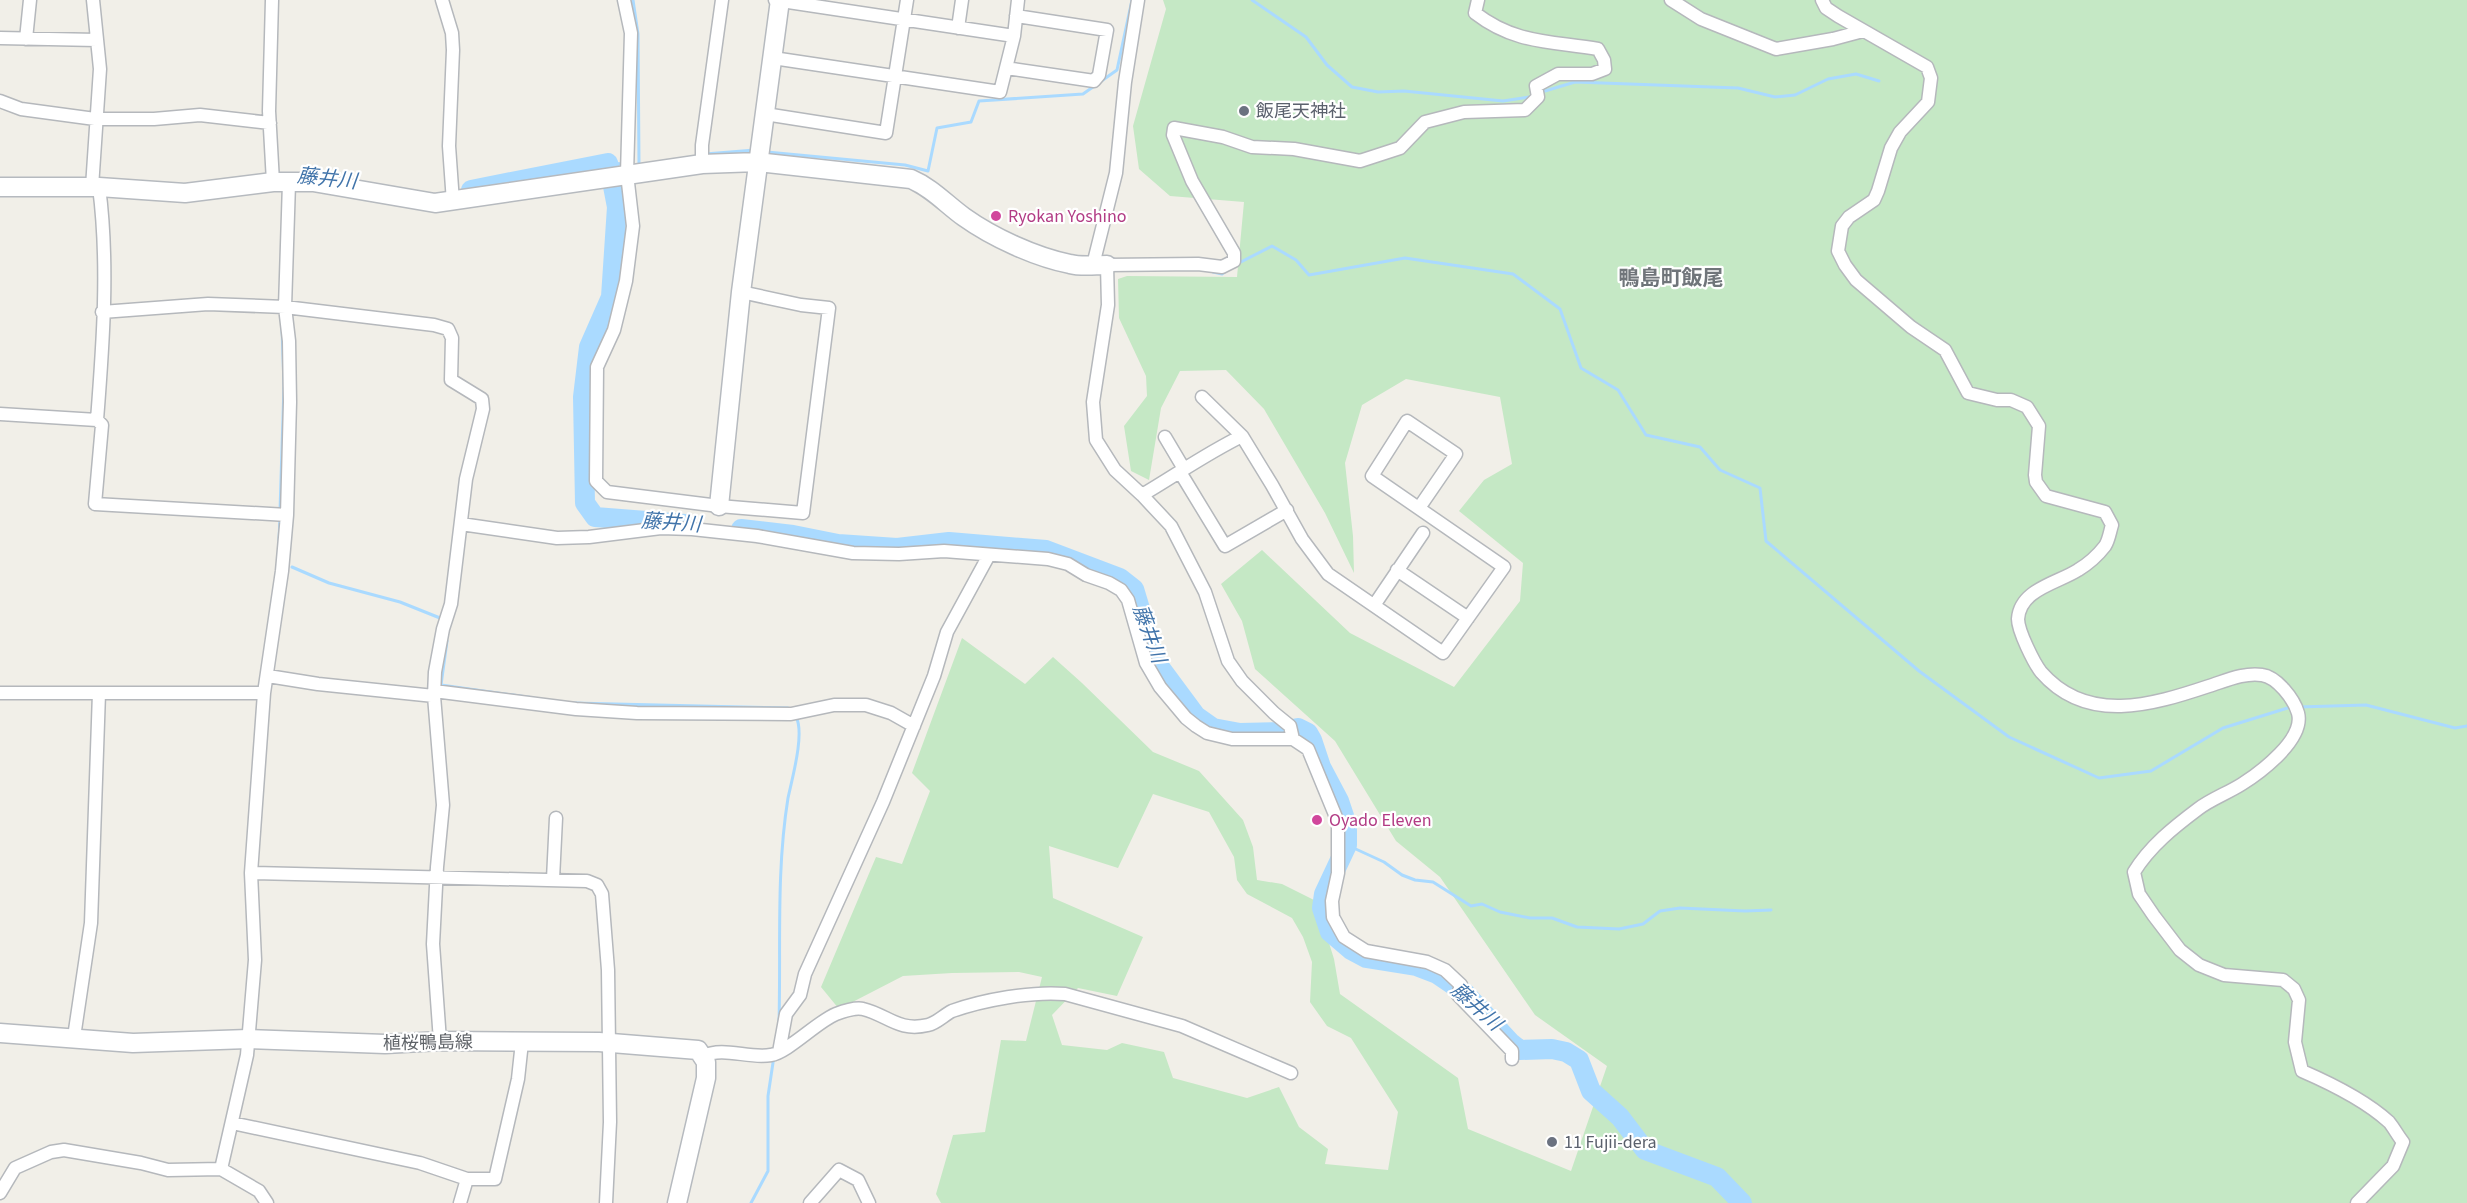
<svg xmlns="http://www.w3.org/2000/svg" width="2467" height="1203" viewBox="0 0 2467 1203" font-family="'Source Sans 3','Noto Sans JP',sans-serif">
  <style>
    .green { fill: #c5e8c5; fill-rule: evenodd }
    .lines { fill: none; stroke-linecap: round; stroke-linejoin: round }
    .stream { stroke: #aadaff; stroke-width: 3 }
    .river { stroke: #aadaff; stroke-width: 20 }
    .street-casing { stroke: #b5b8bc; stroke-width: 15 }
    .secondary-casing { stroke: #b6babf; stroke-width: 21 }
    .street { stroke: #fff; stroke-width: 12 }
    .secondary { stroke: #fff; stroke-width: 18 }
    .worship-dot { fill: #6b7280; stroke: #fff; stroke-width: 2 }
    .hotel-dot { fill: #d1479c; stroke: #fff; stroke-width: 2 }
    .labels { text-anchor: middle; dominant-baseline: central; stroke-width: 4.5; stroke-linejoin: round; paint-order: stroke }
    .worship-label { font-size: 18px; fill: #5b616d; stroke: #fff; text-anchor: start }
    .hotel-label { font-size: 18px; fill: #b23c85; stroke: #fff; text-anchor: start }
    .street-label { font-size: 18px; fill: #5f6368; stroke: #fff }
    .water-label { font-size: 20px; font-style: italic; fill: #4174aa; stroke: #fff }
    .quarter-label { font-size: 21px; font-weight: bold; fill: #70757a; stroke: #fff }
  </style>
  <rect width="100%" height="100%" fill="#f1efe8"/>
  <!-- green -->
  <path class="green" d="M1163 0H2467V1203H941L936 1194 953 1135 985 1132 1001 1040 1026 1041 1042 977 1019 972 952 973 903 976 839 1009 821 987 876 857 902 864 930 791 912 773 962 638 1025 684 1053 657 1082 683 1153 752 1199 771 1243 820 1253 847 1257 880 1282 884 1316 901 1334 959 1340 994 1458 1078 1468 1129 1571 1171 1607 1066 1535 1015 1440 877 1396 841 1335 741 1255 669 1242 621 1221 584 1262 550 1350 633 1454 687 1520 601 1523 563 1459 511 1484 480 1512 464 1500 397 1406 379 1362 405 1345 463 1353 536 1354 573 1325 513 1264 409 1226 370 1180 371 1161 408 1149 480 1131 471 1124 426 1147 396 1146 376 1119 318 1118 279 1127 276 1237 277 1244 202 1170 196 1139 169 1133 126 1166 9ZM1153 794 1209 812 1234 857 1237 880 1247 894 1292 918 1303 937 1312 962 1310 1002 1327 1026 1351 1038 1398 1112 1388 1170 1325 1164 1328 1149 1299 1127 1279 1087 1247 1098 1173 1078 1164 1052 1122 1043 1107 1050 1062 1045 1052 1015 1078 988 1117 996 1143 937 1053 898 1049 846 1118 868Z"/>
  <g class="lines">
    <!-- stream -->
    <path class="stream" d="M633 0 638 34 639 165
      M1252 0 1306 37 1327 65 1352 87 1378 92 1404 91 1503 101 1529 97
      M1545 91 1575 82 1738 88 1775 97 1795 95 1828 79 1856 74 1879 81
      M767 152 905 165 928 171 937 128 971 122 979 101 1083 94 1117 70 1132 0
      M705 154 755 150
      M608 163 624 164
      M1237 264 1272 246 1296 260 1309 275 1405 258 1513 274 1560 309 1581 368 1618 390 1646 435 1700 447 1720 470 1760 488 1766 541 1919 671 2009 737 2099 778 2151 771 2223 728 2291 707
      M1213 272 1222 274 1226 271
      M280 511 284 386 282 328
      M279 540 280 517
      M292 567 329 583 400 602 440 618
      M447 641 441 685 534 698
      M573 703 788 708
      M2298 707 2366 705 2455 728 2467 726
      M1347 845 1384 862 1402 875 1415 880 1433 882 1471 906 1482 904 1500 912 1530 918H1552L1577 927 1619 929 1643 924 1660 911 1680 908 1745 911 1771 910
      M779 1023C781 948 776 872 788 798 792 779 805 733 796 717
      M751 1203 768 1171V1096L774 1056"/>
    <!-- river -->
    <path class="river" d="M612 181 617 207 611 297 589 347 583 397 585 503 595 517 685 524
      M471 190 608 163 610 170
      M741 529 793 535 838 544 897 548 949 542 1046 550 1120 578 1134 589 1156 662 1196 716 1213 728 1240 733 1277 732 1298 728 1308 733 1312 740 1321 767 1339 801 1347 825V845L1324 894 1322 908 1330 932 1351 950 1366 958 1416 966 1437 974 1465 993 1511 1043 1520 1050 1552 1049 1566 1052 1579 1060 1591 1091 1620 1117 1645 1150 1717 1177 1742 1203"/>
    <defs>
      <path id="street" d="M272 0 269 111 273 182
        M442 0 452 33 453 50 449 146 453 202
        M624 0 631 33 627 174 633 226 626 281 614 330 597 367 596 481 607 492 719 506 803 513 829 308 801 305 741 292
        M775 0 1014 36
        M1671 0 1701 19 1776 49 1833 39 1863 31
        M1822 0 1826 8 1838 16 1927 67 1931 78 1928 102 1900 132 1891 148 1878 191 1874 200 1849 217 1842 226 1838 251 1845 265 1856 280 1911 327 1945 350 1968 393 1997 400H2011L2027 407 2039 426 2035 475 2036 482 2046 496 2105 512 2112 525C2110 531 2109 540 2105 546 2098 555 2088 564 2078 570 2058 583 2020 589 2018 619 2018 631 2034 663 2041 672 2087 725 2152 705 2209 686 2225 681 2245 672 2262 675 2277 677 2294 699 2298 713 2305 739 2261 772 2242 784 2228 793 2211 799 2198 809 2174 827 2150 846 2134 872L2139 894 2154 916 2180 950 2199 965 2224 975 2283 980 2294 989 2299 1000 2295 1042 2302 1071C2332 1084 2365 1100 2389 1122 2394 1128 2398 1136 2403 1142L2393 1166 2357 1203
        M958 28 962 0
        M0 38 97 40
        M26 39 30 0
        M773 58 1000 92 1014 36 1018 0
        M1006 68 1094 81 1099 75 1107 30 1016 16
        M0 101 21 109 95 119H154L200 115 270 123
        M765 114 886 133 907 0
        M702 164V145L722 0
        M92 187 100 69 93 0
        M99 187C109 263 103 344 97 420L102 425 95 504 287 515
        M1093 265 1116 173 1125 82 1138 0
        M102 312 208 304 285 307 434 325 448 329 452 338 451 380 482 399 483 409 466 479 451 604 443 629 435 672 434 696 443 805 437 867 433 944 440 1041
        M1202 397 1242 436 1272 485 1302 539 1328 574 1443 653 1504 567 1372 476 1407 421 1456 454 1419 508
        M0 414 97 420
        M1165 437 1184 469
        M1180 472 1225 546 1287 510
        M1142 495C1176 475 1207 453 1242 436
        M461 524 557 538 589 537 661 528 692 529 757 536 853 553 899 554 944 551 1048 559 1068 564 1086 575 1109 583 1121 590 1128 600 1146 663 1160 687 1186 718 1196 726 1207 733 1232 739H1293L1308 749 1338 822V873L1332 901 1333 917 1344 937 1366 951 1427 962 1445 970 1461 985 1458 995 1512 1051V1059
        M1397 570 1468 618
        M1377 601 1423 533
        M268 676 318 684 434 696
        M434 691 576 709 637 713 791 714 834 705H866L891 713 914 726
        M0 693H264
        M1293 739 1290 726 1274 713 1242 681 1228 661 1205 592 1171 526 1142 495 1115 470 1096 440 1093 402 1108 305 1107 265 1198 264 1222 267 1234 261V253L1192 181 1173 135 1174 128 1223 137 1252 147 1294 149 1360 161 1400 148 1425 122 1464 112 1525 110 1538 97 1536 86 1558 74H1592L1605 69 1604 60 1598 49C1551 41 1515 44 1475 13L1478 0
        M251 873 587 881 597 885 602 894 608 970 610 1122 606 1203
        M553 879 556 818
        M74 1037 91 923 99 693
        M779 1052 786 1014 800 995 805 974 883 802 934 676 947 632 989 555
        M703 1056C724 1046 748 1059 771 1055 787 1053 818 1021 836 1014 844 1011 856 1007 863 1009 888 1015 898 1032 928 1025 937 1023 944 1015 952 1011 983 1000 1032 991 1065 994L1182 1026 1291 1073
        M232 1123 420 1163 467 1179
        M221 1169 247 1055 255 960 251 873 264 693 282 571 287 515 290 402 289 341 285 307 289 183
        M0 1193 15 1168 51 1152 64 1150 141 1163 168 1170 221 1169 259 1191 267 1203
        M460 1203 467 1179H495L518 1079 522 1042
        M810 1203 839 1170 858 1180 869 1203"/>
      <path id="secondary" d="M0 187H99L185 193 273 182H313L435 203 702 164 758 162 911 179C932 188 946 204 964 217 992 237 1035 257 1070 264 1081 267 1095 265 1107 265
        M719 506 741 292 780 0
        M0 1033 133 1043 248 1039 385 1044 440 1041 599 1042 698 1050 706 1062V1078L677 1203"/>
    </defs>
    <!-- street casing -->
    <use href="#street" class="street-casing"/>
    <!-- secondary casing -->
    <use href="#secondary" class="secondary-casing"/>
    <!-- street -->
    <use href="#street" class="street"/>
    <!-- secondary -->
    <use href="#secondary" class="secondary"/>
  </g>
  <!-- markers -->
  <g class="worship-dot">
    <circle cx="1244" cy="111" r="6"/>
    <circle cx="1552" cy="1142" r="6"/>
  </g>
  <g class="hotel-dot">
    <circle cx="996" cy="216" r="6"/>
    <circle cx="1317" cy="820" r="6"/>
  </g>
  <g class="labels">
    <!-- worship labels -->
    <g class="worship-label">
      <text x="1256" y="111">飯尾天神社</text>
      <text x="1564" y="1142">11 Fujii-dera</text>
    </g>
    <!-- hotel labels -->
    <g class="hotel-label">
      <text x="1008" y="216">Ryokan Yoshino</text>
      <text x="1329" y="820">Oyado Eleven</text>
    </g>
    <!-- street labels -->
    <g class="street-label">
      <text transform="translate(428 1043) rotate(-1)">植桜鴨島線</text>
    </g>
    <!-- water labels -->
    <g class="water-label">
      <text transform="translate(327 179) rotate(6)">藤井川</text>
      <text transform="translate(671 523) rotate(4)">藤井川</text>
      <text transform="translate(1149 634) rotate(70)">藤井川</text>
      <text transform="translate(1476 1007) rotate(42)">藤井川</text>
    </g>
    <!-- quarter labels -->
    <g class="quarter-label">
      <text x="1671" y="278">鴨島町飯尾</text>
    </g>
  </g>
</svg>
